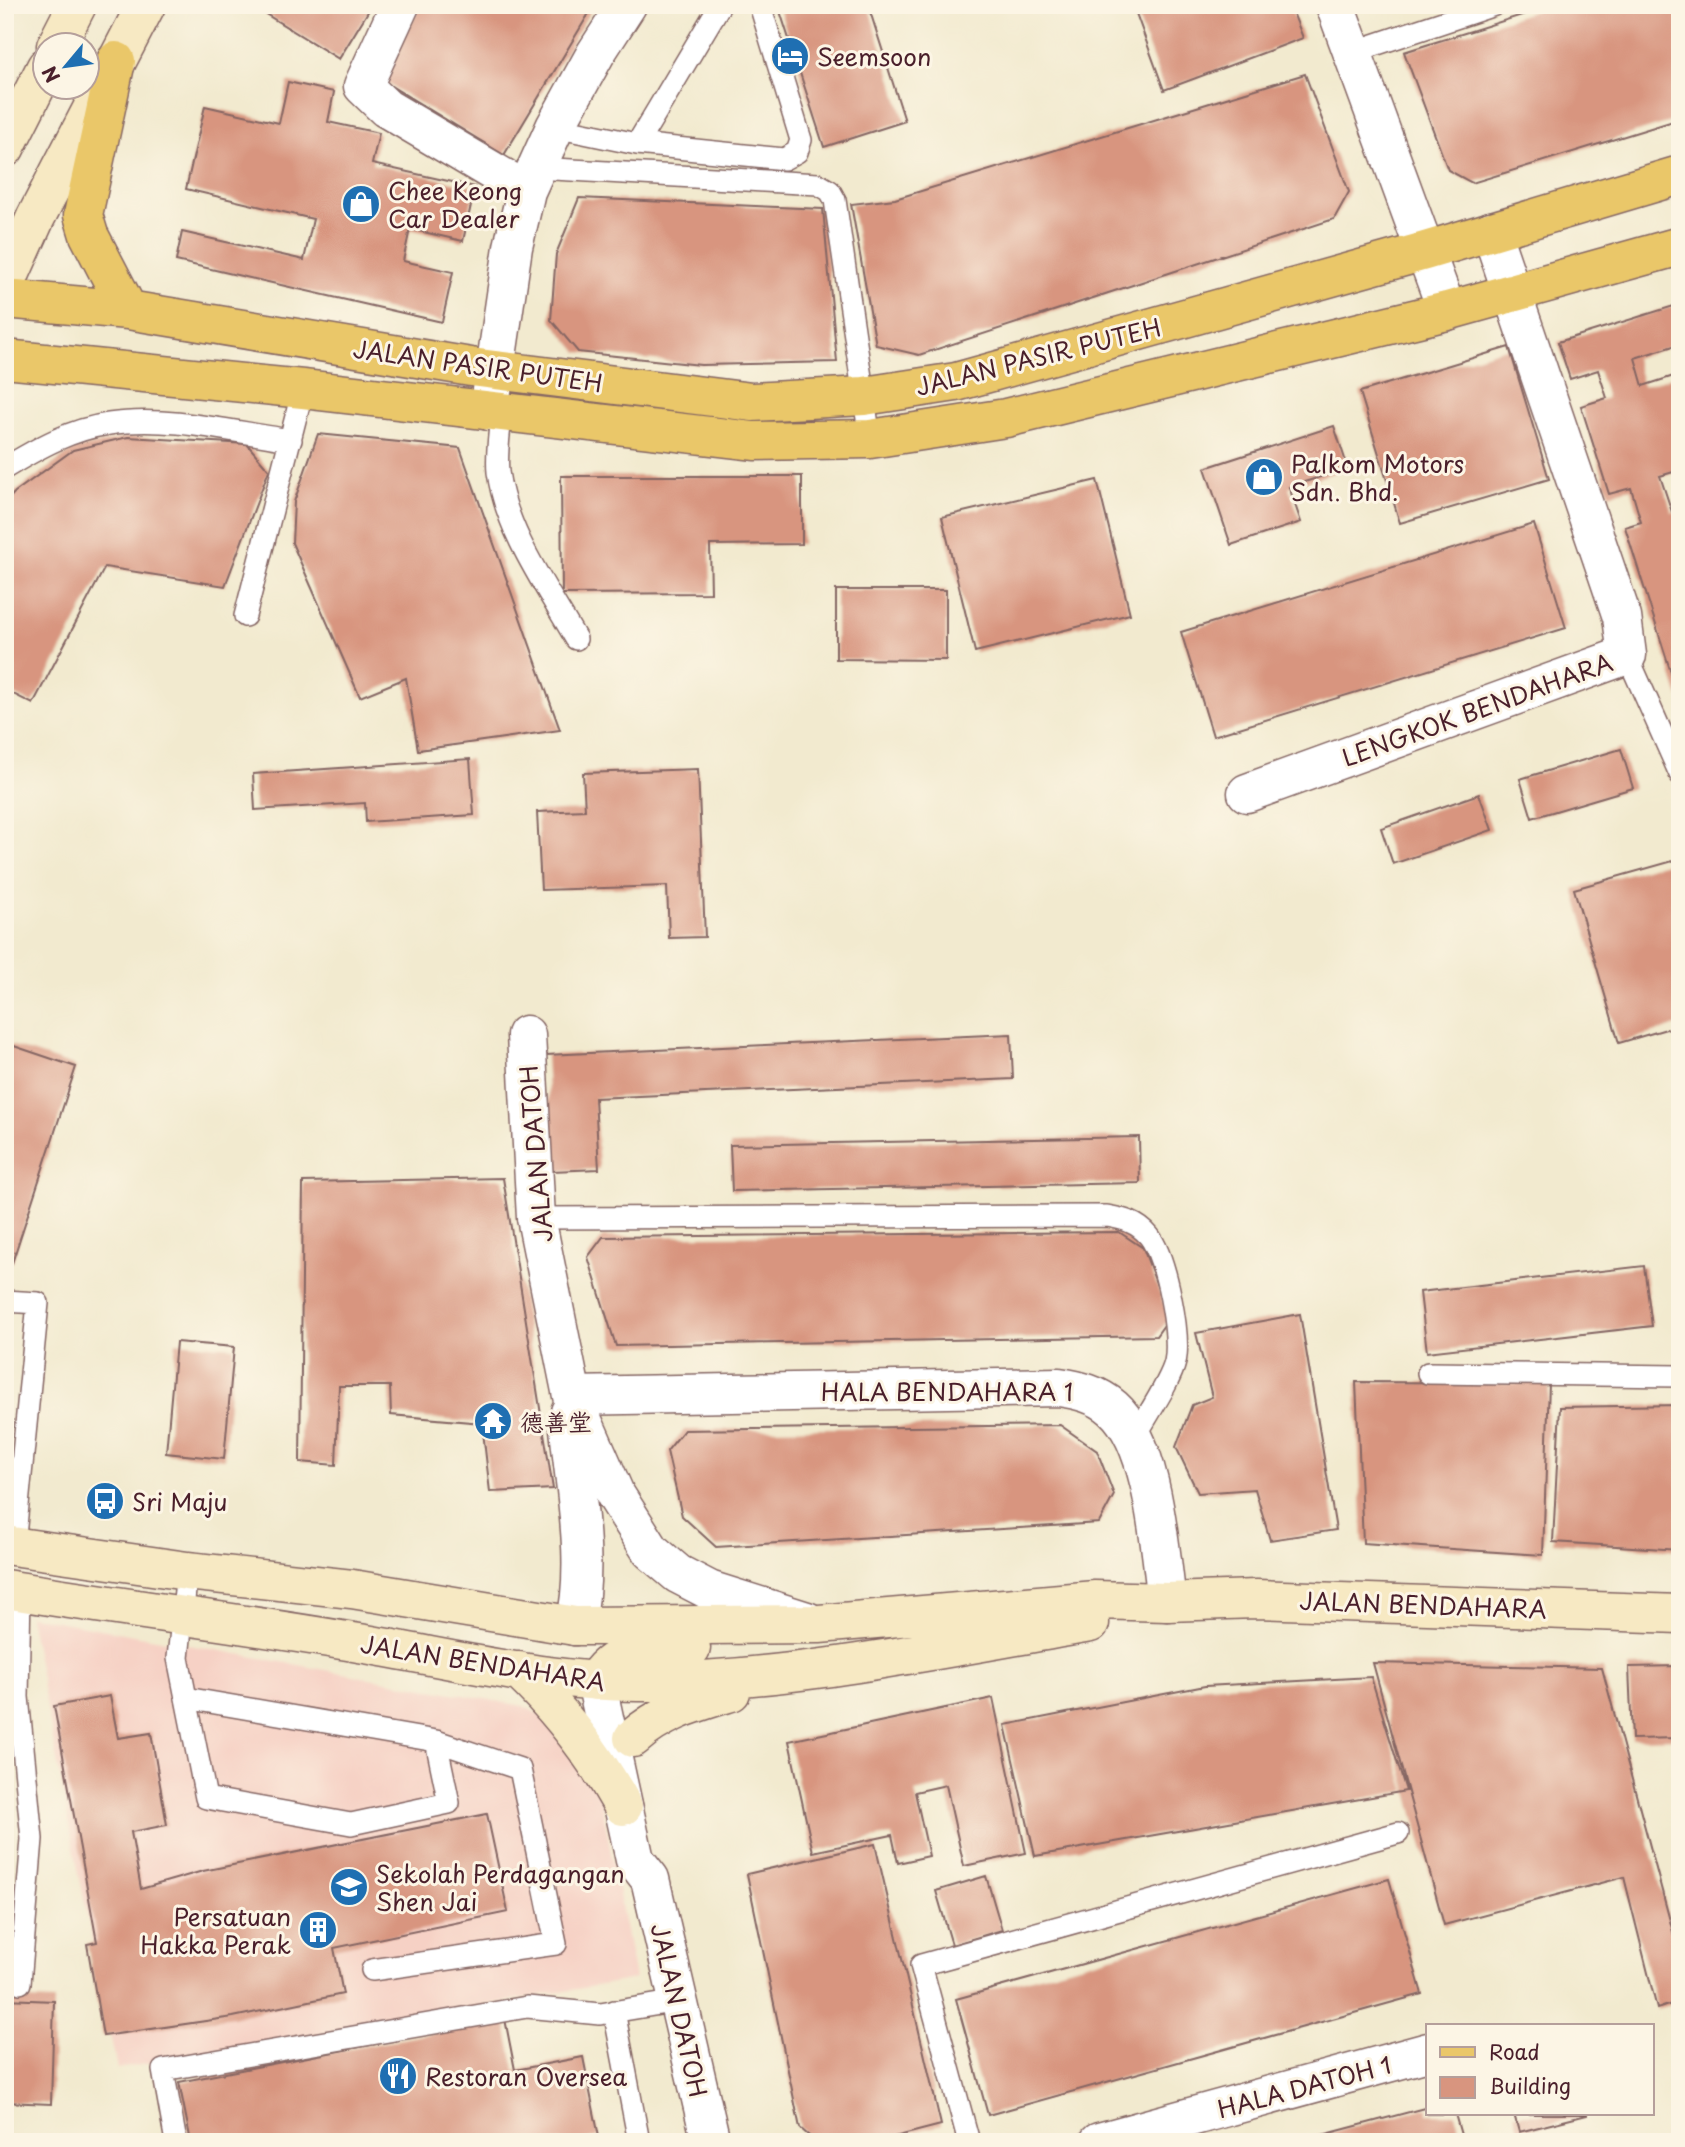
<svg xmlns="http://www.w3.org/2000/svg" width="1685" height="2147" viewBox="0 0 1685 2147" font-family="'Playpen Sans','LXGW WenKai TC',sans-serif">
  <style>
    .built { fill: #f6d1c5 }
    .building { fill: #d8957f }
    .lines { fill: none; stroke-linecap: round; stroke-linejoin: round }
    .service-casing { stroke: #856664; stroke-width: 24 }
    .minor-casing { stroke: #856664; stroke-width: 41 }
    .tertiary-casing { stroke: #856664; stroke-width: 41 }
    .secondary-casing { stroke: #856664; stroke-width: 41 }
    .primary-casing { stroke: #856664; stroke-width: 41 }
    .service { stroke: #fff; stroke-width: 21 }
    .minor { stroke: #fff; stroke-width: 38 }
    .tertiary { stroke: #fff; stroke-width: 38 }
    .secondary { stroke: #f7e9c3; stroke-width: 38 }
    .primary { stroke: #eac769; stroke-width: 38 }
    .labels { text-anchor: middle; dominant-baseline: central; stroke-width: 6; stroke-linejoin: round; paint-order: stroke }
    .poi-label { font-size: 24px; fill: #4a1f2b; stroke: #fcf5e5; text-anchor: start }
    .street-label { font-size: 24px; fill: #4a1f2b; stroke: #fcf5e5 }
  </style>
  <rect width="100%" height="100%" fill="#fcf5e5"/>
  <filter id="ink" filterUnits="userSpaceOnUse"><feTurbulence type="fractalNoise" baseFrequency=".0143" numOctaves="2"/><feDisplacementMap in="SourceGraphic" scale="14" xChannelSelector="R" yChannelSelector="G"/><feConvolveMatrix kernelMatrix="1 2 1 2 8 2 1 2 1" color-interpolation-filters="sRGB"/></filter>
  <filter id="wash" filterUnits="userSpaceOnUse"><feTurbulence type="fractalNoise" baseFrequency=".00686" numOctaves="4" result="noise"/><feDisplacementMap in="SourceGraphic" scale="28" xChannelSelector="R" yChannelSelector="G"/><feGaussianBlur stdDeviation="1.57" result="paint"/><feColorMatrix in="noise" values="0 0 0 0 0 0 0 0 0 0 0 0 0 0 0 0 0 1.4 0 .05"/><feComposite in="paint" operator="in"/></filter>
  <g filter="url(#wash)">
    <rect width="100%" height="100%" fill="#f2eacf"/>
    <!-- built -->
    <path class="built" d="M29 1616 523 1706 570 1731 600 1794 635 1979 117 2069Z"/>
    <g id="blocks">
      <!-- building -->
      <path class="building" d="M251 5H372L339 59Z
        M422 5H594L504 155 378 78Z
        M778 5H868L905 121 824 147Z
        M1133 5H1290L1303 38 1164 90Z
        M1554 5H1680V119L1472 183 1448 170 1404 52Z
        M1305 74 1349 192 1334 219 919 355 876 345 851 204 895 199Z
        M288 82 334 92 328 122 379 133 372 164 475 187 463 241 410 229 403 261 453 272 442 322 176 261 182 232 304 260 313 219 186 189 205 106 279 123Z
        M579 198 823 209 837 362 701 365 578 352 551 320 556 254Z
        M1680 304V344L1635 358 1643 386 1680 374V470L1660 476 1672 512 1680 510 1679 698 1625 527 1641 522 1631 488 1609 494 1581 406 1607 398 1598 370 1570 379 1558 342Z
        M1509 347 1549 479 1400 523 1360 392Z
        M1334 426 1348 468 1289 487 1301 522 1231 545 1205 468Z
        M318 434 460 448 560 730 418 750 406 678 360 697 292 543 294 502Z
        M128 437 247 444 269 470 225 586 105 567 33 704 5 690V503L15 492 73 450Z
        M561 476H802V544L710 545 711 593 562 594Z
        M1097 480 1130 614 975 652 942 517Z
        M1534 524 1566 628 1213 736 1181 632Z
        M836 590H946V660L836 659Z
        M1621 749 1633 788 1532 818 1520 779Z
        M470 759 474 815 366 822 365 803 255 810 253 774Z
        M698 769 705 937 669 938 667 886 541 890 537 812 585 810 583 773Z
        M1479 794 1492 830 1393 864 1381 828Z
        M1680 859V1025L1619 1043 1574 889Z
        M1011 1034 1013 1079 595 1098 599 1169 552 1171 546 1055Z
        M5 1043 76 1067 12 1263 5 1261Z
        M1139 1137 1140 1183 732 1191 730 1145Z
        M503 1178 553 1489 490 1492 482 1423 391 1415 390 1386H339L336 1465 300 1462 303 1182Z
        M1119 1232 1143 1248 1169 1318 1156 1336 616 1346 588 1257 603 1237Z
        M1644 1266 1652 1326 1427 1352 1420 1292Z
        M1300 1314 1336 1530 1270 1540 1255 1489 1198 1493 1176 1447 1192 1405 1212 1397 1196 1333Z
        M176 1342 234 1347 224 1459 166 1453Z
        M1356 1382 1549 1383 1543 1555 1363 1543Z
        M1680 1405V1550L1553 1542 1560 1407Z
        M1060 1425 1097 1451 1114 1495 1099 1523 716 1547 682 1516 667 1451 684 1430Z
        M1373 1663 1602 1668 1680 1958V2001L1657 2009 1624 1877 1444 1925Z
        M1680 1666V1738L1632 1739 1629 1667Z
        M1371 1677 1406 1791 1035 1856 1005 1725 1205 1686Z
        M110 1696 118 1738 151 1733 167 1825 131 1832 141 1889 203 1871 487 1814 508 1912 334 1948 343 1994 233 2017 103 2036 87 1944 97 1942 54 1706Z
        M993 1698 1026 1853 964 1866 946 1785 915 1792 929 1856 898 1863 892 1835 813 1852 789 1741Z
        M875 1844 941 2125 875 2142H816L800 2128 747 1874Z
        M986 1876 1002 1930 952 1945 936 1891Z
        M1389 1879 1422 1994 988 2115 956 1999Z
        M5 1999 54 2001 51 2104 5 2102Z
        M505 2019 515 2070 583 2057 599 2137 573 2142H191L179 2082Z
        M1428 2107V2114H1455L1463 2142H1296Z
        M1514 2114H1587V2115L1519 2132Z"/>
    </g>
  </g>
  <g filter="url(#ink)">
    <use href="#blocks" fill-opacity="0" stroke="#856664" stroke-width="2"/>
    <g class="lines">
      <defs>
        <path id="service" d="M1353 52 1494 5
          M555 127 637 144 784 159 797 152 801 140 760 5
          M637 144 720 5
          M536 168 818 184 830 191 835 200 870 439
          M501 412C500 431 496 453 498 472 506 532 547 588 576 639
          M5 468C38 448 71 429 109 424 168 415 233 432 291 440
          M245 616 303 389
          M1627 655 1680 774
          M536 1218 1107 1216C1124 1219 1137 1222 1149 1236 1166 1257 1181 1336 1175 1362 1171 1381 1144 1420 1134 1439
          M5 1301 38 1303 14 1546
          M1428 1373 1680 1376
          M20 1591 18 1697 32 1839 20 1983
          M186 1698 436 1741 449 1803 351 1824 206 1798 178 1658 187 1571
          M372 1970 556 1944 520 1769 436 1741
          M614 2011 639 2142
          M176 2142 163 2070 527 2007 600 2014 678 2001
          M969 2142 921 1965 1398 1833"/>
        <path id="minor" d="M400 5 363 86 386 108 526 191
          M489 411 513 247 526 191 555 127 596 53 627 5
          M1247 793 1627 655 1622 617 1491 231
          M526 1035 536 1218 572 1396 615 1494 651 1551 678 1574 709 1590 807 1621
          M572 1396 1059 1387C1079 1390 1097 1394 1113 1408 1154 1444 1160 1550 1167 1602
          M570 1412 569 1428C575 1493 590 1562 575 1626
          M1099 2142 1428 2052"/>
        <path id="tertiary" d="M1335 5 1447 311
          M596 1681 635 1860 650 1879 711 2142"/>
        <path id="secondary" d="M56 46 77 5
          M5 148 46 67
          M5 286 36 217 146 5
          M5 1545 187 1571 352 1589 575 1626 819 1624 1095 1600 1167 1602 1256 1599 1680 1614
          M5 1589C123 1608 242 1623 359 1643 455 1659 551 1684 648 1682 797 1680 945 1648 1090 1623
          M519 1671C562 1712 594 1754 623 1806
          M596 1681C612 1646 659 1650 691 1648
          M633 1738C662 1712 695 1703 731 1692"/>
        <path id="primary" d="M116 61 83 215 89 235 128 310
          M5 299 128 310 471 367 752 402 864 396 956 382 1425 251 1680 175
          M5 359 303 389 754 441 870 439 1006 418 1447 311 1680 246"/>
      </defs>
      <!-- service casing -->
      <use href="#service" class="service-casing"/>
      <!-- minor casing -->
      <use href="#minor" class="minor-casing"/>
      <!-- tertiary casing -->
      <use href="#tertiary" class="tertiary-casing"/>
      <!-- secondary casing -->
      <use href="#secondary" class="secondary-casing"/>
      <!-- primary casing -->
      <use href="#primary" class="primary-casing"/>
      <!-- service -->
      <use href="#service" class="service"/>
      <!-- minor -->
      <use href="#minor" class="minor"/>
      <!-- tertiary -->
      <use href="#tertiary" class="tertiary"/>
      <!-- secondary -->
      <use href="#secondary" class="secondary"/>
      <!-- primary -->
      <use href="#primary" class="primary"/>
    </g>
  </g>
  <!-- icons -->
  <defs>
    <symbol id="hotel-disc" viewBox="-11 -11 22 22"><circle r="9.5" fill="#1f6fb2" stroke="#fcf5e5"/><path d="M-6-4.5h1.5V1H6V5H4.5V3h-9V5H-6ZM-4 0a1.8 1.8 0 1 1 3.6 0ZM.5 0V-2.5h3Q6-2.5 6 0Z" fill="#fff"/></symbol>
    <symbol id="shop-disc" viewBox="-11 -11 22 22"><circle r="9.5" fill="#1f6fb2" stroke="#fcf5e5"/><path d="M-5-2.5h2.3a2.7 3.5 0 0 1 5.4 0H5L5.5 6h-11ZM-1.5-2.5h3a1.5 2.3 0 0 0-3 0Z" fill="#fff"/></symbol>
    <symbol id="temple-disc" viewBox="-11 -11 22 22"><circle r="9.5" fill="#1f6fb2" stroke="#fcf5e5"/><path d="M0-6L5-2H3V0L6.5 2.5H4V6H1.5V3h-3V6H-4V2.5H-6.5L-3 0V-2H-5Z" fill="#fff"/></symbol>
    <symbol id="bus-disc" viewBox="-11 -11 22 22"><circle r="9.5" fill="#1f6fb2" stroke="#fcf5e5"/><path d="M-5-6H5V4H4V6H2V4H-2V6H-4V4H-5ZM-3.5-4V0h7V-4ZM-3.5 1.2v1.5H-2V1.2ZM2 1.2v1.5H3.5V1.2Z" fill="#fff"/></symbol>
    <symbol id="school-disc" viewBox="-11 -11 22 22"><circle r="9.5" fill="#1f6fb2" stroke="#fcf5e5"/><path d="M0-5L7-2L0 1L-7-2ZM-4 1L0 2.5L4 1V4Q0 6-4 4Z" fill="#fff"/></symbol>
    <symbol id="building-disc" viewBox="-11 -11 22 22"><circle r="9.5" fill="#1f6fb2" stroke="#fcf5e5"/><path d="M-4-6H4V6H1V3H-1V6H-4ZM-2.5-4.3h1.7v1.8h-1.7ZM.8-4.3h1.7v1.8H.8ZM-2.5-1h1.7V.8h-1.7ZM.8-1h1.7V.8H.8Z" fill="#fff"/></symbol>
    <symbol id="restaurant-disc" viewBox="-11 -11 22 22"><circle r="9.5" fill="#1f6fb2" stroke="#fcf5e5"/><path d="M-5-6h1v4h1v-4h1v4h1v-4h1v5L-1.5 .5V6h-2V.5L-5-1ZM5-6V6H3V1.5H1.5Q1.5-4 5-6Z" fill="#fff"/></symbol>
  </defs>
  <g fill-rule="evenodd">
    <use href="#hotel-disc" x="768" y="34" width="44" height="44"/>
    <use href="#shop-disc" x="339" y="182" width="44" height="44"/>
    <use href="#shop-disc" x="1242" y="455" width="44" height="44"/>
    <use href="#temple-disc" x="471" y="1399" width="44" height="44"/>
    <use href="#bus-disc" x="83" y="1479" width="44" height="44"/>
    <use href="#school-disc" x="327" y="1865" width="44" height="44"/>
    <use href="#building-disc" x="296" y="1908" width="44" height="44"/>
    <use href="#restaurant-disc" x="376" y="2054" width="44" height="44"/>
  </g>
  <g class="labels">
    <!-- poi labels -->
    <g class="poi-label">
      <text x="817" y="56">Seemsoon</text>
      <text x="388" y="190">Chee Keong<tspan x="388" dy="28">Car Dealer</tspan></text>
      <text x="1291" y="463">Palkom Motors<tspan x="1291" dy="28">Sdn. Bhd.</tspan></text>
      <text x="520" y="1421">德善堂</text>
      <text x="132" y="1501">Sri Maju</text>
      <text x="376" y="1873">Sekolah Perdagangan<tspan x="376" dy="28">Shen Jai</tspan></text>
      <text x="291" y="1916" text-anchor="end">Persatuan<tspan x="291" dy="28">Hakka Perak</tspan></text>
      <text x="425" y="2076">Restoran Oversea</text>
    </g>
    <!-- street labels -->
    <g class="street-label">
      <text transform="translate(1038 356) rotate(-14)">JALAN PASIR PUTEH</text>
      <text transform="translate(478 365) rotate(8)">JALAN PASIR PUTEH</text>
      <text transform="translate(1477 709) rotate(-20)">LENGKOK BENDAHARA</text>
      <text transform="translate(535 1154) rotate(-95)">JALAN DATOH</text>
      <text x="947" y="1391">HALA BENDAHARA 1</text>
      <text transform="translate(1423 1604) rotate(2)">JALAN BENDAHARA</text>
      <text transform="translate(483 1662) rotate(9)">JALAN BENDAHARA</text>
      <text transform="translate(680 2010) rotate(77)">JALAN DATOH</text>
      <text transform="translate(1304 2086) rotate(-15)">HALA DATOH 1</text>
    </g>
  </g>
  <!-- margin -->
  <rect width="1685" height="2147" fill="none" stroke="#fcf5e5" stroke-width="28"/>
  <!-- legend -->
  <rect x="1426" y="2024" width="228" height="91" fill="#fcf5e5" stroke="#b59f9b" stroke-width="2"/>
  <rect x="1440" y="2047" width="35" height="10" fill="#eac769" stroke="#b59f9b" stroke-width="2"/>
  <text x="1489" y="2060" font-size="21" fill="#4a1f2b">Road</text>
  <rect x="1440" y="2077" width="35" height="21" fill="#d8957f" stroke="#b59f9b" stroke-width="2"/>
  <text x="1489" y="2094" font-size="21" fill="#4a1f2b">Building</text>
  <!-- north arrow -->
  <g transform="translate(66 66) rotate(241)"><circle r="33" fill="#fcf5e5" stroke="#b59f9b" stroke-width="2"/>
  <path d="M0-5L12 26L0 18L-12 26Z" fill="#1f6fb2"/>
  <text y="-10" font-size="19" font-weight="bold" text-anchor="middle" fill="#4a1f2b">N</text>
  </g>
</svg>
